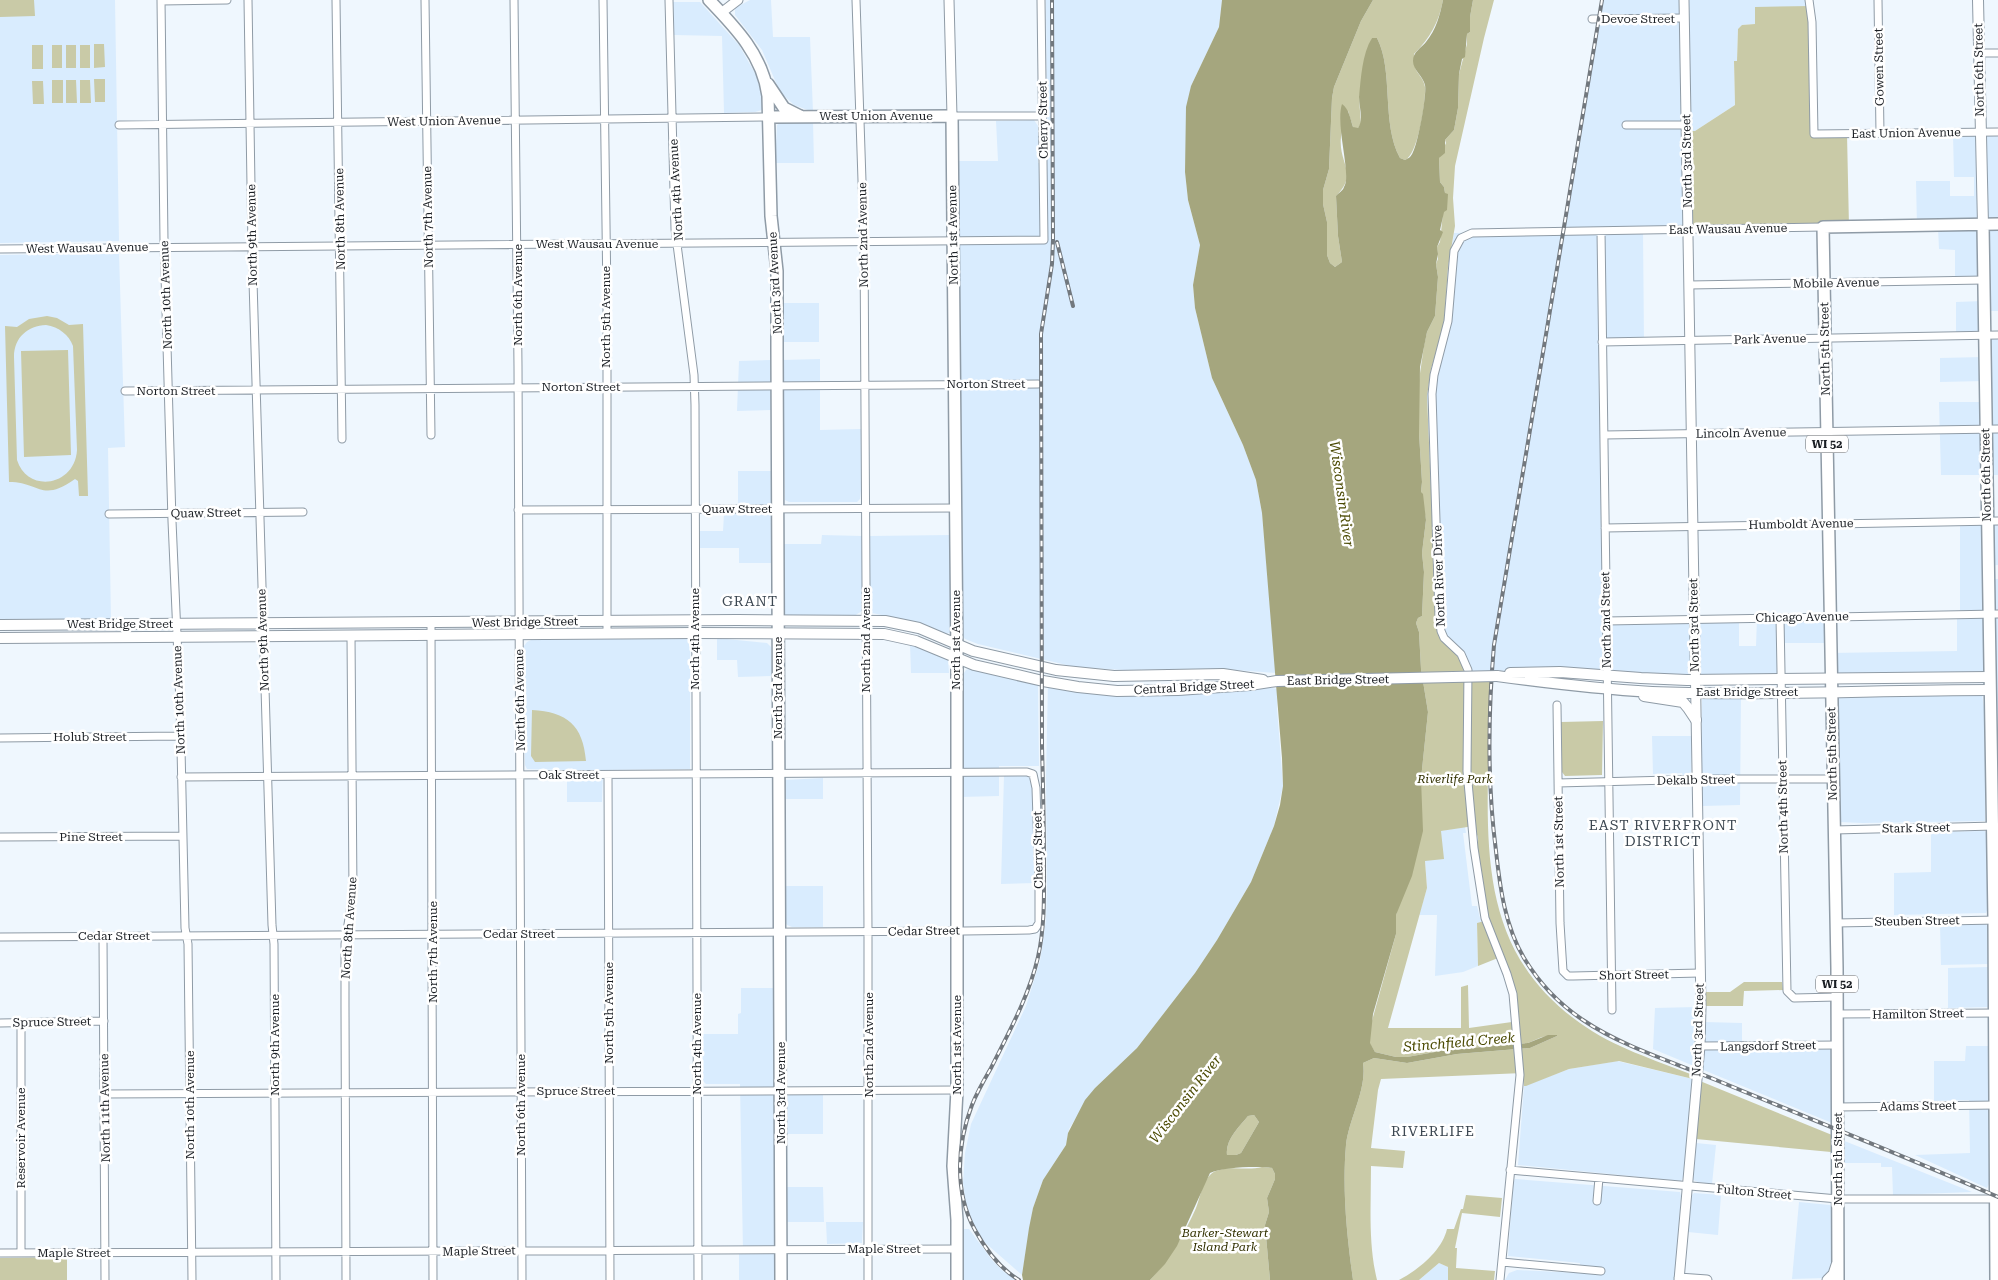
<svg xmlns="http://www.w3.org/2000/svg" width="1998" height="1280" viewBox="0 0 1998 1280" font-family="'Roboto Serif',serif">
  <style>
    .built { fill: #d9ecfe }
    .green { fill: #c9caa7; fill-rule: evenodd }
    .water { fill: #a5a67e; fill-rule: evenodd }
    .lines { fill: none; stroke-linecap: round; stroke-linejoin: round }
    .minor-casing { stroke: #8f9ba6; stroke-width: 9 }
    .tertiary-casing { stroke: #8f9ba6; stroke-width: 11 }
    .secondary-casing { stroke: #8f9ba6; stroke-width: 12 }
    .primary-casing { stroke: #8f9ba6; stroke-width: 14 }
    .minor { stroke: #fff; stroke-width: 7 }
    .tertiary { stroke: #fff; stroke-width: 9 }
    .secondary { stroke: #fff; stroke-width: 10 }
    .primary { stroke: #fff; stroke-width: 11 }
    .rail-casing { stroke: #72787e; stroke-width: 4 }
    .rail { stroke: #fff; stroke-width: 2; stroke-dasharray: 5.5; stroke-linecap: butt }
    .secondary-bridge-casing { stroke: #8f9ba6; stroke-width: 12; stroke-linecap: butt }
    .secondary-bridge { stroke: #fff; stroke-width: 10 }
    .labels { text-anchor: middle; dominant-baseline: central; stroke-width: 5; stroke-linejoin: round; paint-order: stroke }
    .shield { fill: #fff; stroke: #5f6266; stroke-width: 1 }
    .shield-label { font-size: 11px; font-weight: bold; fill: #1b1f24 }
    .street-label { font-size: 12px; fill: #1b1f24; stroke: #fff }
    .park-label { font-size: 12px; font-style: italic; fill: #323100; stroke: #fff }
    .water-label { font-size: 14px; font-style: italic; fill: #4b4a03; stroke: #fff }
    .neighbourhood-label { font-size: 14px; letter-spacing: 1px; fill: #3d4852; stroke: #fff }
  </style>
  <rect width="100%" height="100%" fill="#eff7fe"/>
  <!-- built -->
  <path class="built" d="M0 0H115L119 241 0 243Z
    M750 0H771L773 37H810L813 112 794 105 780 92 762 50 735 15V8Z
    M1046 0H1222L1219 27 1191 86 1185 172 1188 200 1200 245 1193 285 1195 308 1212 378 1243 445 1256 480 1262 513 1276 673 1222 669 1123 670 1075 667 978 644 965 639 961 633 957 161H998L996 121 1034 120 1038 126V163H1047Z
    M1602 0H1809L1811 6 1755 24 1743 25 1738 29 1737 61H1734L1735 105 1695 131H1687L1689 230 1643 231 1644 341H1602L1605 620 1739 618V646H1756L1757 618 1830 617V643H1781V680L1464 672 1455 653 1443 641 1437 630V594L1434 579 1427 396 1431 369 1444 319 1448 267 1454 233 1562 231Z
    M673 2H700L739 45 756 75 763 100 764 107 762 110 755 112 724 113 722 36 674 35Z
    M813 122 814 163H775L777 125 780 123Z
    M1998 133V311H1983V334H1998V475H1941L1939 402H1984V381L1940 382V358L1983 357V335H1956V302L1983 301V280H1955V250L1939 249 1938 227H1917L1916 181H1950V196H1974V177H1954L1953 134Z
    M119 253 125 447 108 448 111 620 0 621V255Z
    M781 303H819V342H782Z
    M820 359V430L861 429V490L860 499 857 502H789L785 500 782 360Z
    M771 360 772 410 737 411 739 361Z
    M738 471H771L772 563H739V548H700V531H723L724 514H738Z
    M1960 522H1998V565L1987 566V579H1998V774L1996 686 1989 677 1831 680 1830 653 1957 651V619L1960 610Z
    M822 535 862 536V611L854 616H787L784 614 783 544H821Z
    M950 535V633L944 634 916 622 872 613 870 609V536Z
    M682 638 688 639 690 645V769L603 770 602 802H567V770L527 769 525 765 524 646 527 642 531 640Z
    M717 638 767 643 771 647 772 676 738 677 737 660H717Z
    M910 643 948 660 949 673H911Z
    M971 668 1038 683 1039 766H999V796L960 797 962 676 966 670Z
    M1048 682 1078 687 1250 685 1278 689 1277 708 1283 786 1274 826 1251 882 1217 940 1195 973 1137 1048 1095 1088 1069 1129 1066 1145 1043 1180 1033 1208 1022 1275 982 1240 972 1222 966 1204 963 1183 965 1153 971 1124 1026 1006 1040 961 1046 920 1047 889 1046 776Z
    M1982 695 1985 713V821L1863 823 1839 822 1838 697Z
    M1741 696 1740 805 1702 806V700L1705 697Z
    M1652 736H1692L1691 774 1683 776 1682 773 1653 774Z
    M1004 775H1027L1032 781 1036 883 1001 884Z
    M823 778V799H784L785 780Z
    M1462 827H1465L1466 833H1463L1472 906H1477L1481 922 1477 923 1478 966 1463 972 1435 976 1437 915H1419L1427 888 1425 860 1441 831Z
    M1985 831 1987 836 1988 908 1986 913 1894 915V873L1931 872V832Z
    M785 886H823V927H792L787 925 785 922Z
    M1984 924H1986L1988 928 1989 964 1941 965 1940 925Z
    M1989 967 1988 1007 1948 1008V968Z
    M741 988H774L775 1280H739V1253L743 1252 740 1084H706L703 1081 702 1034H738V1014L741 1013Z
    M1696 1007 1694 1066 1653 1049 1655 1008Z
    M1704 1022 1742 1023V1047L1832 1048V1123L1701 1069Z
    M1966 1046H1990V1182L1987 1188 1915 1155 1970 1153 1969 1100 1934 1101V1061H1965Z
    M1617 1061 1693 1079 1684 1175 1681 1181 1518 1165 1524 1086 1569 1069Z
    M790 1094H823V1134H786L785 1099 787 1095Z
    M1842 1140 1972 1192 1893 1195 1892 1167H1881V1163H1842Z
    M1696 1143 1716 1145 1712 1184 1698 1182 1693 1180Z
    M1515 1179 1680 1192 1681 1196 1675 1280H1505L1509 1273 1517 1270 1579 1273 1580 1263 1508 1256 1513 1183Z
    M786 1187H823L824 1222H786Z
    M1694 1193 1721 1195 1718 1235 1688 1232 1691 1196Z
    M1799 1202 1830 1205 1832 1206V1266L1825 1278 1792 1279Z
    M826 1222H863L862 1243 827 1244Z
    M962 1229H969L992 1260 1004 1272 1018 1280H962Z
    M1439 1263 1448 1267V1280H1419Z"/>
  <!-- green -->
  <path class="green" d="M0 0H34L35 16 0 17Z
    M1373 0H1443C1439 22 1430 38 1414 54 1414 59 1414 65 1416 70 1419 75 1424 80 1425 87 1426 101 1418 155 1405 160L1400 158C1381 123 1394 71 1377 38H1372L1359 98 1361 124 1358 128 1355 129 1353 127 1348 111C1346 119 1341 129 1341 137 1338 163 1359 173 1336 196L1338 236 1342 262 1335 267 1330 263 1327 255V222L1323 204V190L1329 169 1332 98 1334 87 1361 21Z
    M1473 0H1494L1484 38 1455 166 1453 198 1455 226 1448 267 1445 311 1443 328 1431 369 1427 396 1437 630C1444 646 1462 654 1464 672H1491C1489 705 1489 740 1488 774 1486 873 1491 960 1580 1023 1613 1047 1655 1060 1693 1075V1079L1619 1061 1569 1069 1526 1086H1524L1523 1073 1381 1079 1378 1090 1371 1148 1405 1151 1403 1168 1371 1166C1371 1204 1368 1243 1377 1280H1353C1347 1236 1342 1190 1346 1145 1349 1118 1367 1090 1363 1063L1374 1058 1407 1063 1457 1054 1530 1048 1557 1036V1035L1542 1037 1528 1043 1446 1050 1407 1057H1396L1375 1052 1370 1044V1028L1396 934V915L1421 797V779L1428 712 1421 669 1419 632 1416 623 1418 618 1422 616 1424 572 1422 553 1426 520 1421 492 1422 482 1419 433V380L1424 346 1427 332 1435 316 1438 277 1436 264 1438 259 1437 247 1440 242 1445 193 1444 187 1440 182 1439 158 1446 143 1445 140 1454 130 1458 108 1459 74 1467 44V34L1470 32V17ZM1474 826C1476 836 1480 835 1477 846L1488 920 1477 923 1478 966 1503 956 1513 982 1519 1021 1469 1028 1468 985 1461 987V1028H1388L1427 888 1425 861 1444 859 1441 831Z
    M1811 6 1814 135 1847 134 1849 227 1689 230 1687 131H1695L1735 105 1734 61H1737L1738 29 1742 25 1755 24V7Z
    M94 44H104L105 67 94 68Z
    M32 45H43V69H32Z
    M52 45H62V68H52Z
    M66 45H76V68H66Z
    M80 45H90V68H80Z
    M94 79H105V102H95Z
    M52 80H63V103H52Z
    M66 80H76L77 103H66Z
    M80 80H90L91 103H80Z
    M32 81H43L44 104H33Z
    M47 316 57 318 69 325 83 324 88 496H79L78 481 75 479C41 503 40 482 9 482L5 326 17 327 29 319ZM46 325C59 327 69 335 73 346L77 450C75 486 28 494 17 460L14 357C14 337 28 326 46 325Z
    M68 350 71 455 24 457 21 351Z
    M532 710C567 712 583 725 586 761L535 762 531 756Z
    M1603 721 1602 775 1565 776 1562 772 1561 722Z
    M1744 982H1782L1783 990 1744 991 1743 1006H1705L1704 992H1730Z
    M1700 1081 1832 1135 1831 1152 1696 1139Z
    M1254 1115 1259 1122 1241 1153 1236 1155H1227C1225 1140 1239 1127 1248 1116Z
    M1262 1167 1272 1168 1275 1174V1179L1267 1198 1269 1212 1265 1225 1270 1280H1150C1169 1260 1185 1233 1196 1208 1201 1196 1203 1176 1216 1171 1230 1165 1247 1171 1262 1167Z
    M1466 1195 1502 1198 1500 1217 1462 1213 1455 1248H1457L1456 1268 1495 1271 1494 1280H1448V1267L1439 1263 1419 1280H1399C1418 1270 1442 1251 1447 1229H1454L1461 1209H1463Z
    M67 1257V1280H0V1258Z"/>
  <!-- water -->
  <path class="water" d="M1222 0H1373L1361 21 1334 87 1332 98 1329 169 1323 190V204L1327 222V255L1330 263 1335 267 1342 262 1338 236 1336 196C1338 193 1343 191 1344 187 1352 175 1335 126 1342 104 1349 109 1350 118 1353 127L1358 128C1364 120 1359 107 1359 97 1361 78 1362 54 1372 38H1377C1394 71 1381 123 1400 158L1405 160C1409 158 1411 157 1413 152 1418 143 1427 94 1425 85 1423 76 1413 70 1413 61 1413 52 1421 48 1426 42 1436 30 1440 15 1443 0H1473L1470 17V32L1467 34 1465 57 1462 59 1459 74 1458 108 1454 130 1445 140V153L1439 158 1440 182 1444 187 1445 193 1448 194 1447 210 1444 212 1440 230 1443 232 1437 247 1438 254 1436 264 1438 277 1435 316 1427 332 1420 367 1419 433 1422 482 1421 492 1423 494 1426 520 1422 553 1424 572 1422 616 1418 618 1416 623 1419 632 1421 669 1428 712 1421 779 1423 831 1412 876 1396 915V934L1373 1014 1370 1043 1375 1052 1396 1057H1407L1446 1050 1528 1043 1548 1035H1557V1036L1530 1048 1457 1054 1407 1063 1374 1058 1363 1063C1367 1090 1349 1118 1346 1145 1342 1190 1347 1236 1353 1280H1270L1265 1225 1269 1212 1267 1198 1275 1179V1174L1272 1168C1258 1166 1223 1167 1210 1173L1177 1246 1165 1264 1150 1280H1023L1022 1275 1029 1228 1033 1208 1043 1180 1066 1145 1068 1133 1085 1100 1095 1088 1137 1048 1195 973 1217 940 1251 882 1274 826 1280 805 1283 786 1282 758 1262 513 1256 480 1243 445 1212 378 1195 308 1193 285 1200 245 1188 200 1185 172 1186 107 1191 86 1219 27ZM1254 1115 1259 1122 1241 1153 1236 1155H1227C1225 1140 1239 1127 1248 1116Z"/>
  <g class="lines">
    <defs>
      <path id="minor" d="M161 0 164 240 172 521 180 703 185 928 188 944 192 1280
        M248 0 252 247 272 925 274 944 276 1280
        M336 0 342 439
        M425 0 431 435
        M514 0 518 366 522 1280
        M603 0 607 299V634
        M669 0 675 229 694 375 695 405 698 1280
        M856 0 864 241 868 931V1280
        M1809 0 1812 22 1814 134 1998 132
        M1878 0 1880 133
        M161 1 227 0
        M1592 19 1684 18
        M1979 53H1998
        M952 116H1043
        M119 125 769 117
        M1626 125H1687
        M1601 231 1612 1010
        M0 249 1044 240 1041 0
        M1689 285 1984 280
        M1602 342 1998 335
        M125 391 1038 384
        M1604 435 1998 429
        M518 510 956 508
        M109 514 303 512
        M1605 528 1998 521
        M1780 618 1787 991 1794 998 1837 997
        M1606 621 1998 614
        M431 623 433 1280
        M1557 705 1560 923 1563 971 1568 976H1573L1700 973
        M0 738 180 736
        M608 775 610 1280
        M1558 783 1707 779H1833
        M1834 830 1995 826
        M0 837 183 836
        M1836 923 1998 920
        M103 936 105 1280
        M0 937 964 931 1029 930 1035 929 1039 923V882L1036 788 1033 774 1027 772 181 777
        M1837 1014 1998 1013
        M0 1023 104 1021
        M21 1023V1253
        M1700 1046 1837 1045
        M104 1094 957 1090
        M1838 1107 1997 1105
        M1510 1170 1838 1199H1998
        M1597 1201 1599 1178
        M0 1253 957 1249
        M1502 1262 1601 1271
        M346 1280 345 1007V944L353 892 351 636
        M1500 1280 1520 1075 1513 994 1507 974 1485 918 1474 848 1467 771 1468 670 1461 654 1444 638 1441 631 1439 616 1432 394 1434 375 1448 321 1454 251 1461 238 1472 233 1823 227"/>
      <path id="tertiary" d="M949 0 952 116
        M721 13 738 0
        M1679 1278 1707 1280
        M1679 1280 1700 1046 1701 1007 1684 0
        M1827 1280 1833 1274 1836 1265"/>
      <path id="secondary" d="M1978 0 1983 225
        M0 625 737 620 885 621 919 628 973 651 1056 670 1114 676 1223 674 1263 680
        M0 638 695 633 884 634 916 641 974 665 1043 681 1078 687 1117 691 1178 690 1250 685 1277 681
        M1510 673 1560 672 1641 678 1687 680 1990 677
        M1497 676C1548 683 1600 689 1652 692 1764 696 1877 690 1990 690
        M1644 696 1683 702 1688 708 1696 720"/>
      <path id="primary" d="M709 0C736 28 763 56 768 96L771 216 777 271V349L781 1280
        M768 84 784 108 800 116
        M769 117 952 116 957 659V1090L953 1166 957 1220V1280
        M1983 225 1994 920 1996 1280
        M1838 1280 1837 968 1823 227 1998 224"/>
    </defs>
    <!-- minor casing -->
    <use href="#minor" class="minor-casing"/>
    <!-- tertiary casing -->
    <use href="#tertiary" class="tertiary-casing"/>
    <!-- secondary casing -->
    <use href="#secondary" class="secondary-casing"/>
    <!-- primary casing -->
    <use href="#primary" class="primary-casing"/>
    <!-- minor -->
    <use href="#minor" class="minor"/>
    <!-- tertiary -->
    <use href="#tertiary" class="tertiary"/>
    <!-- secondary -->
    <use href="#secondary" class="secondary"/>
    <!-- primary -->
    <use href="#primary" class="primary"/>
    <defs>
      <path id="rail" d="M1602 0 1494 645C1488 714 1487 782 1496 851 1500 888 1505 926 1524 958 1539 983 1559 1004 1583 1020 1621 1046 1673 1062 1716 1080 1810 1119 1905 1156 1998 1197
        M1057 242 1073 306
        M1019 1280C999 1268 986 1250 975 1230 954 1192 957 1144 972 1105 977 1092 984 1080 991 1068 1009 1032 1029 996 1038 957 1045 926 1044 894 1044 863 1044 824 1043 785 1042 746L1041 334 1052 264 1053 240 1052 0"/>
    </defs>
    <!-- rail casing -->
    <use href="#rail" class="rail-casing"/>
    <!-- rail -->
    <use href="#rail" class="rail"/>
    <defs>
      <path id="secondary-bridge" d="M1277 681 1497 676"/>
    </defs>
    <!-- secondary-bridge casing -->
    <use href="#secondary-bridge" class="secondary-bridge-casing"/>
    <!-- secondary-bridge -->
    <use href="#secondary-bridge" class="secondary-bridge"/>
  </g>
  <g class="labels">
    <!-- shield labels -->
    <g class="shield">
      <rect x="1806" y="435.5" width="42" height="17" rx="4"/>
      <rect x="1816" y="975.5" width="42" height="17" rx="4"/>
    </g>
    <g class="shield-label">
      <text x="1827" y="444">WI 52</text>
      <text x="1837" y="984">WI 52</text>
    </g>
    <!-- street labels -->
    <g class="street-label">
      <text x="1638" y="19">Devoe Street</text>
      <text transform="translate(1879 67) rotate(-91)">Gowen Street</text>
      <text transform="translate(1979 70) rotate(-91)">North 6th Street</text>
      <text x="876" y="116">West Union Avenue</text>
      <text transform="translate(1043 120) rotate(-91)">Cherry Street</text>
      <text transform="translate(444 121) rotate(-1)">West Union Avenue</text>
      <text transform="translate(1906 133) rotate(-1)">East Union Avenue</text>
      <text transform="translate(1687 161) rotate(-91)">North 3rd Street</text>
      <text transform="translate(676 190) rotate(-93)">North 4th Avenue</text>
      <text transform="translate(428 217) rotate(-91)">North 7th Avenue</text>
      <text transform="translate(340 219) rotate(-91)">North 8th Avenue</text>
      <text transform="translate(1728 229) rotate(-1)">East Wausau Avenue</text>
      <text transform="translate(252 235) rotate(-91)">North 9th Avenue</text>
      <text transform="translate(863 235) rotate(-91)">North 2nd Avenue</text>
      <text transform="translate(953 235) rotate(-91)">North 1st Avenue</text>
      <text x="597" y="244">West Wausau Avenue</text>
      <text transform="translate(87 248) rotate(-1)">West Wausau Avenue</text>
      <text transform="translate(775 283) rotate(-93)">North 3rd Avenue</text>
      <text transform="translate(1836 283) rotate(-1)">Mobile Avenue</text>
      <text transform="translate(166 295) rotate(-92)">North 10th Avenue</text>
      <text transform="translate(518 295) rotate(-90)">North 6th Avenue</text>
      <text transform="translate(606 317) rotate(-90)">North 5th Avenue</text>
      <text transform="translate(1770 339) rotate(-1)">Park Avenue</text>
      <text transform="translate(1825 349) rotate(-91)">North 5th Street</text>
      <text x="986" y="384">Norton Street</text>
      <text x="581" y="387">Norton Street</text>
      <text x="176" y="391">Norton Street</text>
      <text transform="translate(1741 433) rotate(-1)">Lincoln Avenue</text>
      <text transform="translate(1986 475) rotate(-91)">North 6th Street</text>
      <text x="737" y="509">Quaw Street</text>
      <text transform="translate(206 513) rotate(-1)">Quaw Street</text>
      <text transform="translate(1801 524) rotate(-1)">Humboldt Avenue</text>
      <text transform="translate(1439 576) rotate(-92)">North River Drive</text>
      <text transform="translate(1802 617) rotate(-1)">Chicago Avenue</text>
      <text transform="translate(1606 620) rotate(-91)">North 2nd Street</text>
      <text transform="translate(525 622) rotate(-1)">West Bridge Street</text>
      <text x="120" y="624">West Bridge Street</text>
      <text transform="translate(1694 625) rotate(-91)">North 3rd Street</text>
      <text transform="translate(695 639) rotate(-90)">North 4th Avenue</text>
      <text transform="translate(263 640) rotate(-92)">North 9th Avenue</text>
      <text transform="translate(866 640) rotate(-90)">North 2nd Avenue</text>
      <text transform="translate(956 640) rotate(-90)">North 1st Avenue</text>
      <text transform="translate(1338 680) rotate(-1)">East Bridge Street</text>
      <text transform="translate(1194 687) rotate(-3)">Central Bridge Street</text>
      <text transform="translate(778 688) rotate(-90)">North 3rd Avenue</text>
      <text x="1747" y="692">East Bridge Street</text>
      <text transform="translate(179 700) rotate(-92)">North 10th Avenue</text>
      <text transform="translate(520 700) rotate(-91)">North 6th Avenue</text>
      <text x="90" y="737">Holub Street</text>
      <text transform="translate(1832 754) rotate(-91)">North 5th Street</text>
      <text x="569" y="775">Oak Street</text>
      <text transform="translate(1696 780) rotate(-1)">Dekalb Street</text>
      <text transform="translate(1783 807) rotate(-91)">North 4th Street</text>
      <text transform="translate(1916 828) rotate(-1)">Stark Street</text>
      <text x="91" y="837">Pine Street</text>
      <text transform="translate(1559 842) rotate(-91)">North 1st Street</text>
      <text transform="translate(1038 850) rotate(-91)">Cherry Street</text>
      <text transform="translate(1917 921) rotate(-1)">Steuben Street</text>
      <text transform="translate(349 928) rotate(-86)">North 8th Avenue</text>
      <text transform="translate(924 931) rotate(-1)">Cedar Street</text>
      <text x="519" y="934">Cedar Street</text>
      <text x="114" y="936">Cedar Street</text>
      <text transform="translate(433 952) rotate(-90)">North 7th Avenue</text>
      <text transform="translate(1634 975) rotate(-1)">Short Street</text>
      <text transform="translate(609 1013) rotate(-90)">North 5th Avenue</text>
      <text transform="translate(1918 1014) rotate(-1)">Hamilton Street</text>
      <text transform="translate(52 1022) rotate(-1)">Spruce Street</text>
      <text transform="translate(1698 1030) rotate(-88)">North 3rd Street</text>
      <text transform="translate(697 1044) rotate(-90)">North 4th Avenue</text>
      <text transform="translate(275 1045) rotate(-90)">North 9th Avenue</text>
      <text transform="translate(869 1045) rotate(-90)">North 2nd Avenue</text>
      <text transform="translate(957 1045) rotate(-90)">North 1st Avenue</text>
      <text transform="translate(1768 1046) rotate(-1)">Langsdorf Street</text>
      <text x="576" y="1091">Spruce Street</text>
      <text transform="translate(781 1093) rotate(-90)">North 3rd Avenue</text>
      <text transform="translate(190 1105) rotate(-90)">North 10th Avenue</text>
      <text transform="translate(521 1105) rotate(-90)">North 6th Avenue</text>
      <text transform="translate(1918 1106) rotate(-1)">Adams Street</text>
      <text transform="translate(105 1108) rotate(-91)">North 11th Avenue</text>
      <text transform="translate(21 1138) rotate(-90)">Reservoir Avenue</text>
      <text transform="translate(1838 1159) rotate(-90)">North 5th Street</text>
      <text transform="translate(1754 1192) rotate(5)">Fulton Street</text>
      <text x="884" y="1249">Maple Street</text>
      <text transform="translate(479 1251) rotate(-1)">Maple Street</text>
      <text x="74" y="1253">Maple Street</text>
    </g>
    <!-- park labels -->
    <g class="park-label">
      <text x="1455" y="779">Riverlife Park</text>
      <text x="1225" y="1233">Barker-Stewart<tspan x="1225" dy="14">Island Park</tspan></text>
    </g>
    <!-- water labels -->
    <g class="water-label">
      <text transform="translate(1342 494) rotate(82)">Wisconsin River</text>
      <text transform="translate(1459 1042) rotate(-5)">Stinchfield Creek</text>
      <text transform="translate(1185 1099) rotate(-52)">Wisconsin River</text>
    </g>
    <!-- neighbourhood labels -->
    <g class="neighbourhood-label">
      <text x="750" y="601">GRANT</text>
      <text x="1663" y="825">EAST RIVERFRONT<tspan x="1663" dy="16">DISTRICT</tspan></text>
      <text x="1433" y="1131">RIVERLIFE</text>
    </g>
  </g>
</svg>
